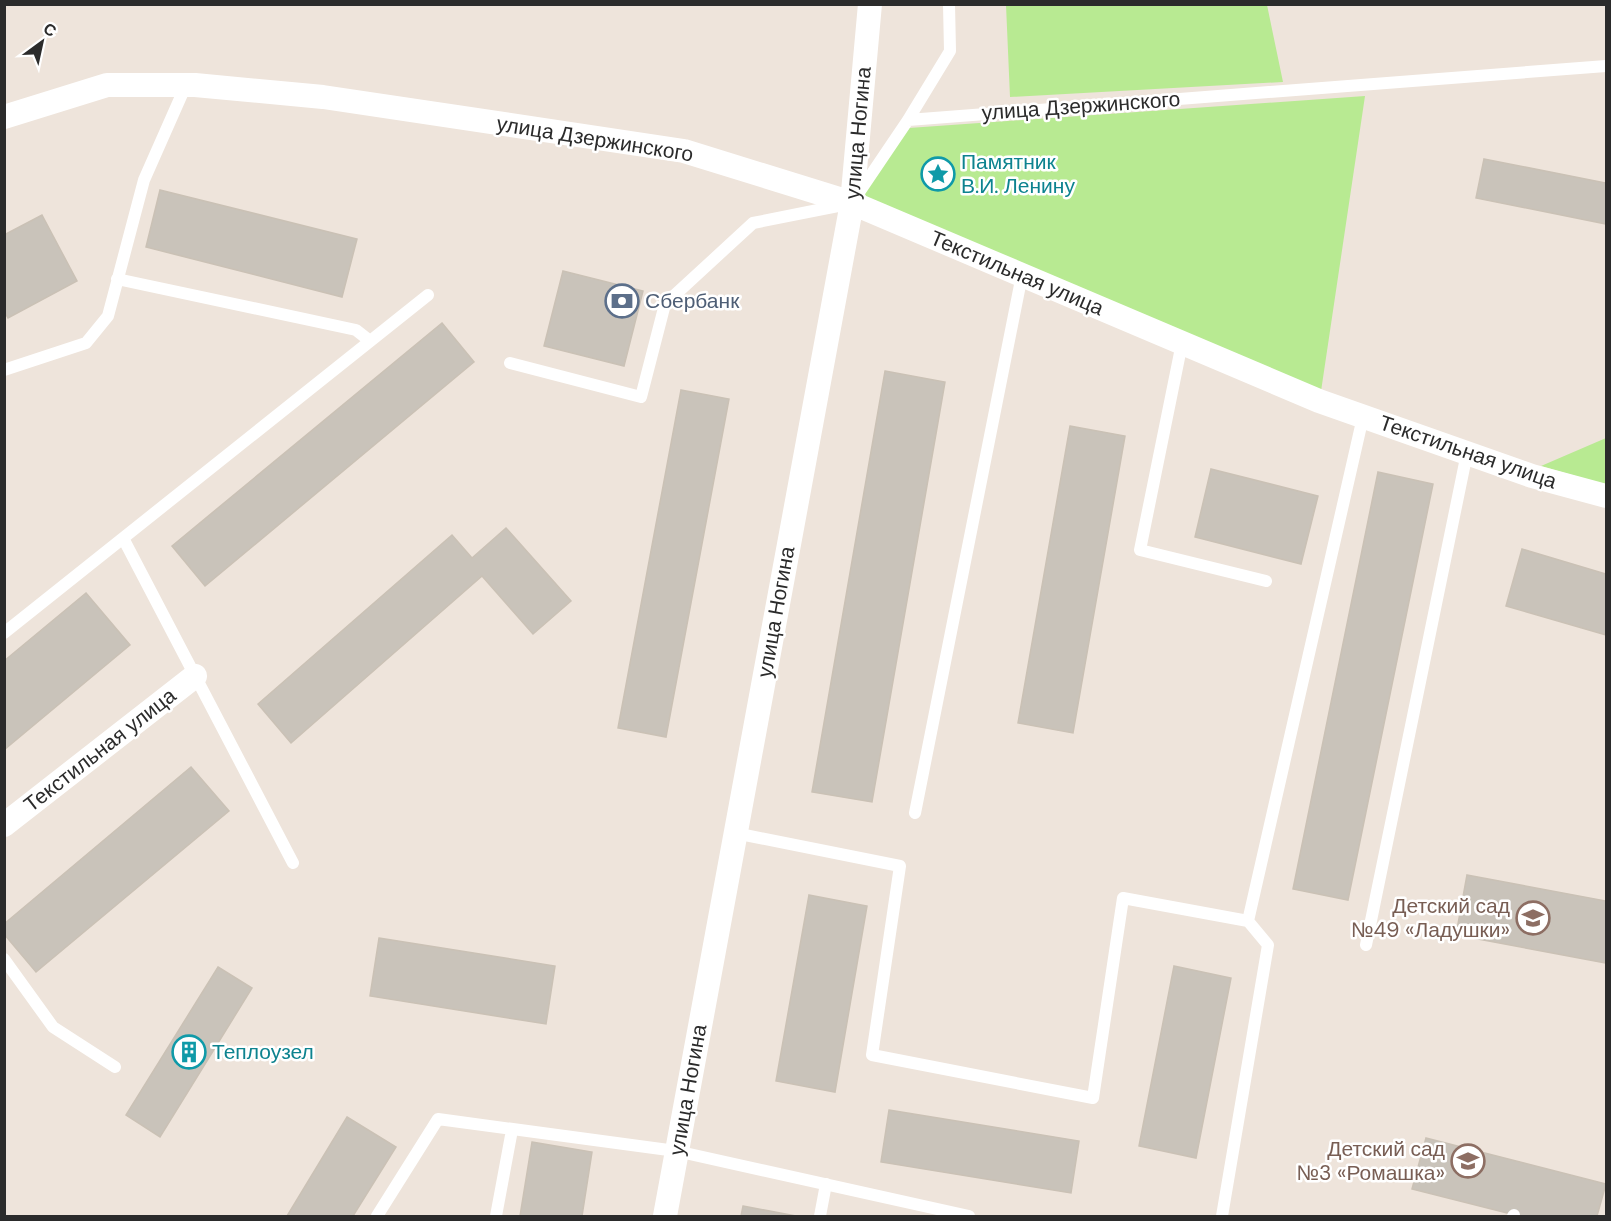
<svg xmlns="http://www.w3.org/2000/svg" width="1611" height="1221" viewBox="0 0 1611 1221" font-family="'DM Sans',sans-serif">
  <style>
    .green { fill: #b8ea92 }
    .building { fill: #c9c3ba; stroke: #cac1b5; stroke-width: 1.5 }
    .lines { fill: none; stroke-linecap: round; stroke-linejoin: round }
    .lane { stroke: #fff; stroke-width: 12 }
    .street { stroke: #fff; stroke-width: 24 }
    .labels { text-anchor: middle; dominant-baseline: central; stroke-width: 5; stroke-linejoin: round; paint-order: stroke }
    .street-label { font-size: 21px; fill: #2b2b2b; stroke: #fff }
    .culture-label { font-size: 21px; fill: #0d838f; stroke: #fff; text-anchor: start }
    .service-label { font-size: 21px; fill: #4e5e75; stroke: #fff; text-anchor: start }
    .education-label { font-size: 21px; fill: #785e54; stroke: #fff; text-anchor: end }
  </style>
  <rect width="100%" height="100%" fill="#eee4db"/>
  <!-- green -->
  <path class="green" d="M1006 5H1267L1283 82 1010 97Z
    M1365 96 1320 398 845 193 909 128Z
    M1606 438V485L1541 466Z"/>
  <!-- building -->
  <path class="building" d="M1484 159 1606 183V224L1476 198Z
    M160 190 357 239 342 297 146 247Z
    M42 215 77 281 8 318 4 311V235Z
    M563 271 643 291 624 366 544 346Z
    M442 323 474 362 205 586 172 546Z
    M885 371 945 382 872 802 812 792Z
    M681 390 729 399 666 737 618 728Z
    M1070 426 1125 436 1073 733 1018 723Z
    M1211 469 1318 496 1301 564 1195 537Z
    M1378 472 1433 484 1348 900 1293 889Z
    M506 528 571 601 533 634 482 576 291 743 258 704 452 535 472 558Z
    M1522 549 1606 574V635L1506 606Z
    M86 593 130 645 4 750V661Z
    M191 767 229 811 36 972 4 934V924Z
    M1467 875 1606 901V963L1456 935Z
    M809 895 867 906 835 1092 776 1081Z
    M379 938 555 966 546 1024 370 996Z
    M1174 966 1231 978 1196 1158 1139 1146Z
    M218 967 252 988 160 1137 126 1115Z
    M889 1110 1079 1141 1071 1193 881 1162Z
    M347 1117 396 1147 353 1216H287Z
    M1426 1138 1606 1184 1597 1216H1519L1412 1189Z
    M532 1142 592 1152 582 1216H520Z
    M743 1206 796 1216H741Z"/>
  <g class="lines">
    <!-- lane -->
    <path class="lane" d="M908 120 1606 66
      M858 194 908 120 950 51 949 4
      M117 279 356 330 370 341
      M1182 343 1140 550 1266 581
      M510 363 641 397 665 304 753 223 843 205
      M4 370 86 343 108 316 144 180 186 85
      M123 538 293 863
      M4 633 428 295
      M915 813 1022 275
      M735 833 900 866 872 1055 1093 1098 1123 898 1248 921 1268 945 1222 1216
      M1248 921 1363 417
      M1366 945 1467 453
      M4 959 53 1027 115 1067
      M377 1216 438 1119 676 1151 969 1216
      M496 1216 512 1130
      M820 1216 826 1184
      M1513 1216 1514 1215"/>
    <!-- street -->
    <path class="street" d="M4 117 107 85H195L323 97 684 151 852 203 1319 401 1532 476 1606 496
      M4 825 195 676
      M665 1216 852 203 870 4"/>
  </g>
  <!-- icons -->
  <defs>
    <symbol id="sight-ring" viewBox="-11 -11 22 22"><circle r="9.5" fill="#fff" stroke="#0f9aa8" stroke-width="1.5"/><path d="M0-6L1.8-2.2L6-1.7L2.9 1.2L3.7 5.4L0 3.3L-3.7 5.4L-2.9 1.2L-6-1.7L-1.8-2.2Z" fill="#0f9aa8"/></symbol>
    <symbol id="bank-ring" viewBox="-11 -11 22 22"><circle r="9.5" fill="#fff" stroke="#5c6f8a" stroke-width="1.5"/><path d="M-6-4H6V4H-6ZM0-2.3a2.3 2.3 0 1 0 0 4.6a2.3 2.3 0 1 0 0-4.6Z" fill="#5c6f8a"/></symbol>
    <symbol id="school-ring" viewBox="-11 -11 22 22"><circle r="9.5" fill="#fff" stroke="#8d6e63" stroke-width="1.5"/><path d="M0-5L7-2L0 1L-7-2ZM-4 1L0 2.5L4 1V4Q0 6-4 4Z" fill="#8d6e63"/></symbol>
    <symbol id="building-ring" viewBox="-11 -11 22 22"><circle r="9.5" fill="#fff" stroke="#0f9aa8" stroke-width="1.5"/><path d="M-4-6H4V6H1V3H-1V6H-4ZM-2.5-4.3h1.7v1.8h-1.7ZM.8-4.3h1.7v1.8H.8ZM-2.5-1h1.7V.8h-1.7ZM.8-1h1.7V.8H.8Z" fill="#0f9aa8"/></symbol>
  </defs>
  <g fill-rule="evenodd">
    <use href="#sight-ring" x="919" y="155" width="38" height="38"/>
    <use href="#bank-ring" x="603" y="282" width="38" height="38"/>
    <use href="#school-ring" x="1514" y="899" width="38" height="38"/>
    <use href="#building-ring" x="170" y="1033" width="38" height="38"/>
    <use href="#school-ring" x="1449" y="1142" width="38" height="38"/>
  </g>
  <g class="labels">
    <!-- street labels -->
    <g class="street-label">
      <text transform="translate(1081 106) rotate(-4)">улица Дзержинского</text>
      <text transform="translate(858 133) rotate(-85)">улица Ногина</text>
      <text transform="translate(595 139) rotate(9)">улица Дзержинского</text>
      <text transform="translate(1017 273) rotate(23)">Текстильная улица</text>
      <text transform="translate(1468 452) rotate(19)">Текстильная улица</text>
      <text transform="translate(776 612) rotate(-80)">улица Ногина</text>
      <text transform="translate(100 750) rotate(-38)">Текстильная улица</text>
      <text transform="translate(688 1090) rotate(-80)">улица Ногина</text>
    </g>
    <!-- culture labels -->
    <g class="culture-label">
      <text x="961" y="162">Памятник<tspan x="961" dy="24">В.И. Ленину</tspan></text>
      <text x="212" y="1052">Теплоузел</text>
    </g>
    <!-- service labels -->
    <g class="service-label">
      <text x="645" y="301">Сбербанк</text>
    </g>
    <!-- education labels -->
    <g class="education-label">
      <text x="1510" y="906">Детский сад<tspan x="1510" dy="24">№49 «Ладушки»</tspan></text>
      <text x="1445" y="1149">Детский сад<tspan x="1445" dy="24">№3 «Ромашка»</tspan></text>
    </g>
  </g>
  <!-- border -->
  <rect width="1611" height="1221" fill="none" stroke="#2b2b2b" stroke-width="12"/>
  <!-- north arrow -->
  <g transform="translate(42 42) rotate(33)" stroke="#ffffff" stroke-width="4.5" paint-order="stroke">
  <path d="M0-4.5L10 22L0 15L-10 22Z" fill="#2b2b2b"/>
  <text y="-9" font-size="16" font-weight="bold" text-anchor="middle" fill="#2b2b2b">С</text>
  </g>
</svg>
